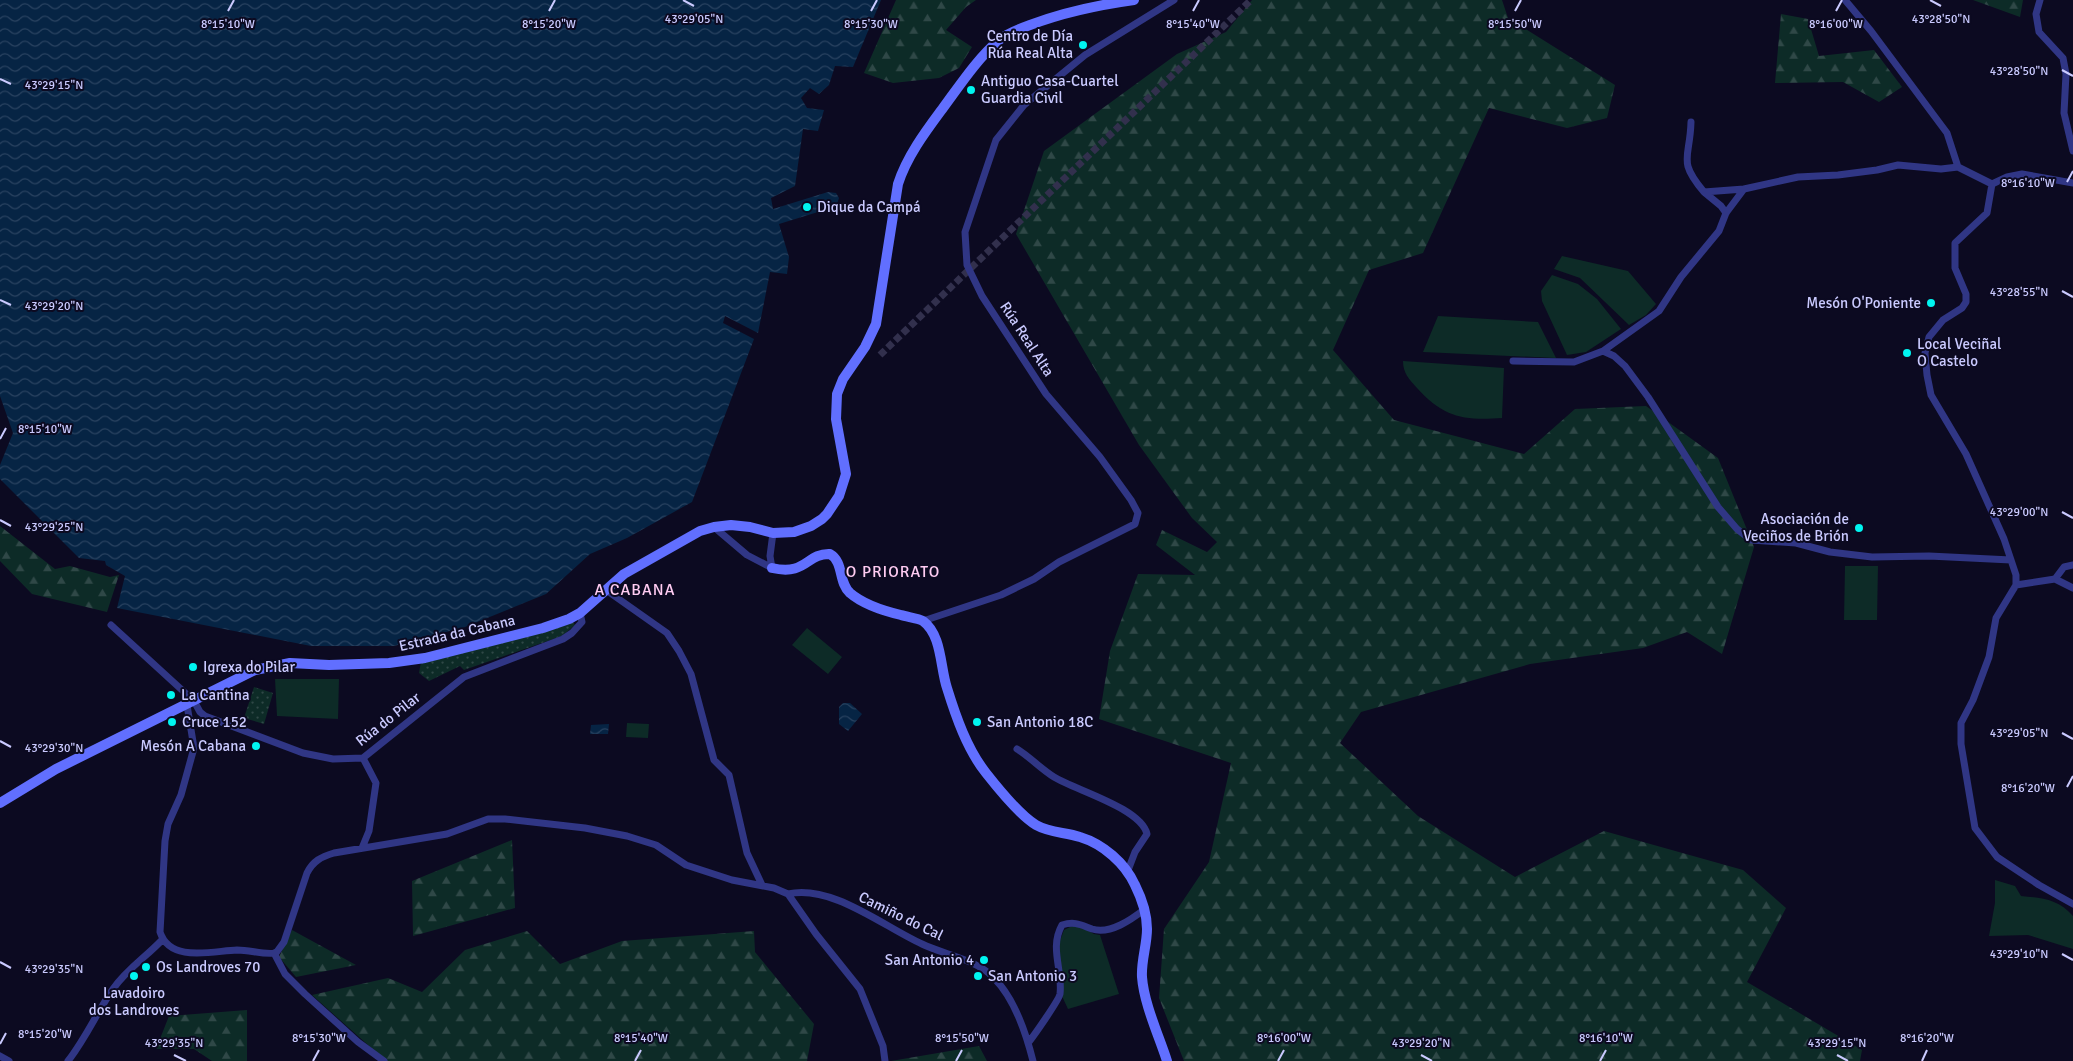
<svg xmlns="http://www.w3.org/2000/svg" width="2073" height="1061" viewBox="0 0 2073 1061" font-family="Signika,sans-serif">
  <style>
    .grass { fill: #0d2b27 }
    .forest { fill: url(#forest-firs) }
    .park { fill: url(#park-dots) }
    .water { fill: url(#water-waves) }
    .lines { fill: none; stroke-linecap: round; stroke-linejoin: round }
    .street-tunnel { stroke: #32304d; stroke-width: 7; stroke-dasharray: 7 3.5; stroke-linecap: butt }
    .street { stroke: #303685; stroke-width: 7 }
    .secondary { stroke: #616fff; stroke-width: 10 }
    .ticks { fill: none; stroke: #cacaff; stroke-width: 2 }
    .poi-dot { fill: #00f5f1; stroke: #0c0a21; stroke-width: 2 }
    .labels { text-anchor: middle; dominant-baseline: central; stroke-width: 4; stroke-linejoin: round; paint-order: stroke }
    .poi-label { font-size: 15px; fill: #cacaff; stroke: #0c0a21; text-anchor: start }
    .street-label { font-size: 15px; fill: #cacaff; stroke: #0c0a21 }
    .neighbourhood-label { font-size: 16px; letter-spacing: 1px; fill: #ffccf2; stroke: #0c0a21 }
    .ticks-label { font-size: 12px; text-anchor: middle; fill: #cacaff; stroke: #0c0a21; stroke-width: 4; stroke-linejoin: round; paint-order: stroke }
  </style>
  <defs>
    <pattern id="forest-firs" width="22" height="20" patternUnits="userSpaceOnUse" patternTransform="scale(1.25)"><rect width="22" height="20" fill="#0d2b27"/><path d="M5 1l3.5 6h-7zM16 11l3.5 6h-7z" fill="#2f4847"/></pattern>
    <pattern id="park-dots" width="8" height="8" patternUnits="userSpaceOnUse" patternTransform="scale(1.25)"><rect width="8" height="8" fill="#0d2b27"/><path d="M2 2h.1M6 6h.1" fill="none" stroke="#2f4847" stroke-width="1.8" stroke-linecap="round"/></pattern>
    <pattern id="water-waves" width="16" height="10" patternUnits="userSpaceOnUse" patternTransform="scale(1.25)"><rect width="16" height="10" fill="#062444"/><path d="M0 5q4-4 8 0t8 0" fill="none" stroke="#294260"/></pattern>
  </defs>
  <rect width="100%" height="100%" fill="#0c0a21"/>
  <!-- grass -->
  <path class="grass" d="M1562 256 1628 271 1656 304 1646 315 1629 325 1580 278 1554 269Z
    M1552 275 1578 284 1597 299 1621 329 1586 352 1567 355 1542 301 1541 291Z
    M1438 316 1538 322 1556 358 1423 352Z
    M1403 361 1504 368 1502 418C1464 421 1443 417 1417 388 1409 379 1403 373 1403 361Z
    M1845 566H1878L1877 620H1844Z
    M807 628 842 657 828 674 792 645Z
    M275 679H339L338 719 277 716Z
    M627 723 649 724 648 738 626 737Z
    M1995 880 2015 886 2021 896C2042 898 2058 899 2073 916V949L2028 935 1989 936 1995 903Z
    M1076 924 1094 934 1100 935 1119 994 1068 1009 1061 994 1059 943 1064 930Z"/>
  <!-- forest -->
  <path class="forest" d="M896 0H976L966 7 946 30 972 47 959 68 939 78 893 83 864 73Z
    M1252 0H1502L1508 18 1615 85 1607 118 1567 128 1489 108 1423 253 1369 270 1333 350 1394 420 1524 454 1575 409 1646 406 1718 458 1754 547 1722 654 1687 632 1643 648 1530 664 1361 712 1340 743 1418 816 1515 877 1604 831 1743 870 1786 908 1747 982 1862 1050 1860 1061H1184L1159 998 1164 929 1209 862 1231 763 1099 719 1110 651 1138 574 1195 575 1156 545 1162 530 1207 552 1217 542 1192 518 1139 445 1016 234 1044 151 1177 54 1226 32Z
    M1973 0H2023L2020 17Z
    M1781 14 1808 19 1819 56 1874 50 1902 87 1879 102 1843 82 1775 83Z
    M0 526 55 569 70 566 110 577 119 575 107 612 32 594 0 561Z
    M512 840 515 908 413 936 412 881Z
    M292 930 356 965 296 977 279 957Z
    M527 931 560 964 622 941 754 931 755 952 814 1024 807 1061H386L312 995 388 978 422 992 465 950Z
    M247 1010V1061H212L194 1049H156L169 1016Z
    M979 1046 987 1061H891Z"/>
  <!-- park -->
  <path class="park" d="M573 622 575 625 562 636 464 670 460 666 429 681 419 673 421 662Z
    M254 687 273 693 264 724 244 718Z"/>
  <!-- water -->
  <path class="water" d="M0 0H881L853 67 835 66 829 85 819 94 810 88 801 98 807 108 824 110 818 131 803 129 795 186 771 198 773 209 828 192 836 193 839 198 837 204 831 208 779 224 789 257 787 274 770 272 758 333 725 316 723 323 754 339 692 502 627 538 590 554 546 594 465 627 394 646H311L117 608 125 576 106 565 105 561 79 558 0 479V465L13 433 0 396Z
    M843 703H850L862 714 848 731 839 724V707Z
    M609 724 608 734H590L591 725Z"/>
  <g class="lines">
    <!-- street-tunnel -->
    <path class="street-tunnel" d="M880 355 1251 0"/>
    <!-- street -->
    <path class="street" d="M1845 0 1871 31 1947 133 1958 167 1992 184
      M2040 0 2036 14 2039 32 2063 58 2066 74 2064 113 2073 151
      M1691 122C1690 159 1677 160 1704 192L1744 189
      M1992 184 1987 213 1955 243V268L1966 294V302L1962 308 1943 320 1929 337 1925 353 1927 375 1931 395 1966 454 2004 539 2016 575V585L1996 618 1989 657 1973 700 1961 723V744L1975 828 1997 857 2039 885 2073 904
      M1992 184 2007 177 2022 174 2073 183
      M1704 192 1721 206 1726 213
      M1603 351 1659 311 1681 277 1719 231 1726 213 1744 189 1798 177 1838 175 1877 170 1898 165 1941 169 1958 167
      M1513 361 1574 362 1603 351 1614 356 1625 366 1648 397 1718 507 1737 529 1751 540 1796 543 1830 552 1872 557 1929 556 2011 560
      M714 527 747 555 772 568
      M772 568 770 556 773 533
      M2055 579 2064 567 2073 565
      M2016 585 2055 579 2073 588
      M606 590 667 633 679 651 691 674 714 760 729 775 747 853 762 885
      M923 621 1001 595 1034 579 1059 562 1135 524 1138 513 1131 500 1100 457 1046 394 982 296 967 265 965 232 996 140 1024 105 1085 55 1174 0
      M111 625 194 701 200 712 205 716 303 753 333 759 363 758 464 677 563 639 572 633 582 622 580 613
      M187 705 194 748 181 795 168 824 165 841 160 932C170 963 212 951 237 950 251 950 263 955 276 953L284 942 307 873C313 861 321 857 334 853L447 834 488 819H505L585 828 627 836 656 845 686 865 732 880 774 888 788 894 816 934 860 989 883 1046 885 1061
      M1017 749C1030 757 1041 769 1054 777 1075 790 1141 808 1147 834L1135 852 1127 873
      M362 848 369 831 376 783 363 758
      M788 894C832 884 884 927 922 944 945 955 976 959 994 978 1015 999 1026 1033 1033 1061
      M274 953 285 974 305 994 358 1042 384 1061
      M1028 1043C1033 1037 1059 1000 1060 994 1063 970 1049 948 1062 925 1075 921 1081 925 1092 929 1110 935 1132 919 1145 909
      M0 1056 9 1061
      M68 1061C86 1038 97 1012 113 989 127 969 146 957 162 940"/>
    <!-- secondary -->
    <path class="secondary" d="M772 568C807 576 806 553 830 554 844 562 838 582 850 593 864 605 884 611 901 615 907 617 918 618 923 621 942 635 940 667 947 688 956 717 967 749 986 773 997 787 1021 816 1036 825 1050 833 1065 832 1080 837 1103 844 1125 863 1135 885 1142 899 1147 913 1147 929 1147 945 1141 961 1142 977 1144 1004 1159 1036 1167 1061
      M0 803 56 769 255 670 290 663 329 665 389 663 425 658 543 628 569 619 580 613 624 574 700 531 714 527 731 525 750 527 773 533 794 532 811 526 822 519 827 514 839 496 846 474 836 419 837 394 843 379 865 347 876 324 898 184C907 156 926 131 943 108 960 85 977 59 999 40 1008 33 1019 29 1030 25 1064 12 1098 5 1134 0"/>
  </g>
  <!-- ticks -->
  <path class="ticks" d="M683 0 694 6M1930 0 1941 6M228 11 234 0M549 11 555 0M871 11 877 0M1193 11 1199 0M1515 11 1521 0M1836 11 1842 0M2062 70 2073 76M0 79 11 84M2067 182 2073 171M2062 291 2073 297M0 300 11 305M0 439 6 428M2062 512 2073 518M0 520 11 526M2062 733 2073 739M0 741 11 747M2067 787 2073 776M2062 954 2073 960M0 962 11 968M0 1044 6 1033M174 1055 186 1061M1421 1055 1432 1061M1837 1055 1848 1061M313 1061 319 1050M635 1061 641 1050M956 1061 962 1050M1278 1061 1284 1050M1600 1061 1606 1050M1922 1061 1927 1050"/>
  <!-- markers -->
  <g class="poi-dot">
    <circle cx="1083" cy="45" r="5"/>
    <circle cx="971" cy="90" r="5"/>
    <circle cx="807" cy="207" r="5"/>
    <circle cx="1931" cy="303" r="5"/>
    <circle cx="1907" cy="353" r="5"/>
    <circle cx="1859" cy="528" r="5"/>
    <circle cx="193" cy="667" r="5"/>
    <circle cx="171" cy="695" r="5"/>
    <circle cx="172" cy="722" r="5"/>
    <circle cx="977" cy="722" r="5"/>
    <circle cx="256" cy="746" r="5"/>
    <circle cx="984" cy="960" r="5"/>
    <circle cx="146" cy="967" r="5"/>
    <circle cx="134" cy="976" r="5"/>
    <circle cx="978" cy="976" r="5"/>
  </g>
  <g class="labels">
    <!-- poi labels -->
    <g class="poi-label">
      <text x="1073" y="36" text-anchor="end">Centro de Día<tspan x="1073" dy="17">Rúa Real Alta</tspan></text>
      <text x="981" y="81">Antiguo Casa-Cuartel<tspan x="981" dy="17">Guardia Civil</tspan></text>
      <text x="817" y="207">Dique da Campá</text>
      <text x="1921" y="303" text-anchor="end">Mesón O'Poniente</text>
      <text x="1917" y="344">Local Veciñal<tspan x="1917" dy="17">O Castelo</tspan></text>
      <text x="1849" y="519" text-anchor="end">Asociación de<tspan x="1849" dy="17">Veciños de Brión</tspan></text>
      <text x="203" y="667">Igrexa do Pilar</text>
      <text x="181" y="695">La Cantina</text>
      <text x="182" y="722">Cruce 152</text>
      <text x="987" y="722">San Antonio 18C</text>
      <text x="246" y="746" text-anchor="end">Mesón A Cabana</text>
      <text x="974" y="960" text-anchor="end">San Antonio 4</text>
      <text x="156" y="967">Os Landroves 70</text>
      <text x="988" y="976">San Antonio 3</text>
      <text x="134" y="993" text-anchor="middle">Lavadoiro<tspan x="134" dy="17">dos Landroves</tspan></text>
    </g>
    <!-- street labels -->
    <g class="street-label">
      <text transform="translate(1027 339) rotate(57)">Rúa Real Alta</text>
      <text transform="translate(457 633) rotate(-13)">Estrada da Cabana</text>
      <text transform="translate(388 719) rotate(-38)">Rúa do Pilar</text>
      <text transform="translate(901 916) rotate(26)">Camiño do Cal</text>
    </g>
    <!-- neighbourhood labels -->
    <g class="neighbourhood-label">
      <text x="893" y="572">O PRIORATO</text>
      <text x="635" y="590">A CABANA</text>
    </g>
  </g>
  <g class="ticks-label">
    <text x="694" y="23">43°29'05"N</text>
    <text x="1941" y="23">43°28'50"N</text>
    <text x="228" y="28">8°15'10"W</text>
    <text x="549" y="28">8°15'20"W</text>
    <text x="871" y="28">8°15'30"W</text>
    <text x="1193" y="28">8°15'40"W</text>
    <text x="1515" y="28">8°15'50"W</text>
    <text x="1836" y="28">8°16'00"W</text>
    <text x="2019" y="75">43°28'50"N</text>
    <text x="54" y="89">43°29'15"N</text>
    <text x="2028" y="187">8°16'10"W</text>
    <text x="2019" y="296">43°28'55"N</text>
    <text x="54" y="310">43°29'20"N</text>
    <text x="45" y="433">8°15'10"W</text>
    <text x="2019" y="516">43°29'00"N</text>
    <text x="54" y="531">43°29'25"N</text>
    <text x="2019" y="737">43°29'05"N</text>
    <text x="54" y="752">43°29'30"N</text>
    <text x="2028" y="792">8°16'20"W</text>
    <text x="2019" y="958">43°29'10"N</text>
    <text x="54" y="973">43°29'35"N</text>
    <text x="45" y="1038">8°15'20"W</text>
    <text x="319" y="1042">8°15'30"W</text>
    <text x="641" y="1042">8°15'40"W</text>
    <text x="962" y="1042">8°15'50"W</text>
    <text x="1284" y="1042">8°16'00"W</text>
    <text x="1606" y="1042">8°16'10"W</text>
    <text x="1927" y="1042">8°16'20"W</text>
    <text x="174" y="1047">43°29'35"N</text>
    <text x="1421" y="1047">43°29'20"N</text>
    <text x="1837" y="1047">43°29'15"N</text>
  </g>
</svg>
